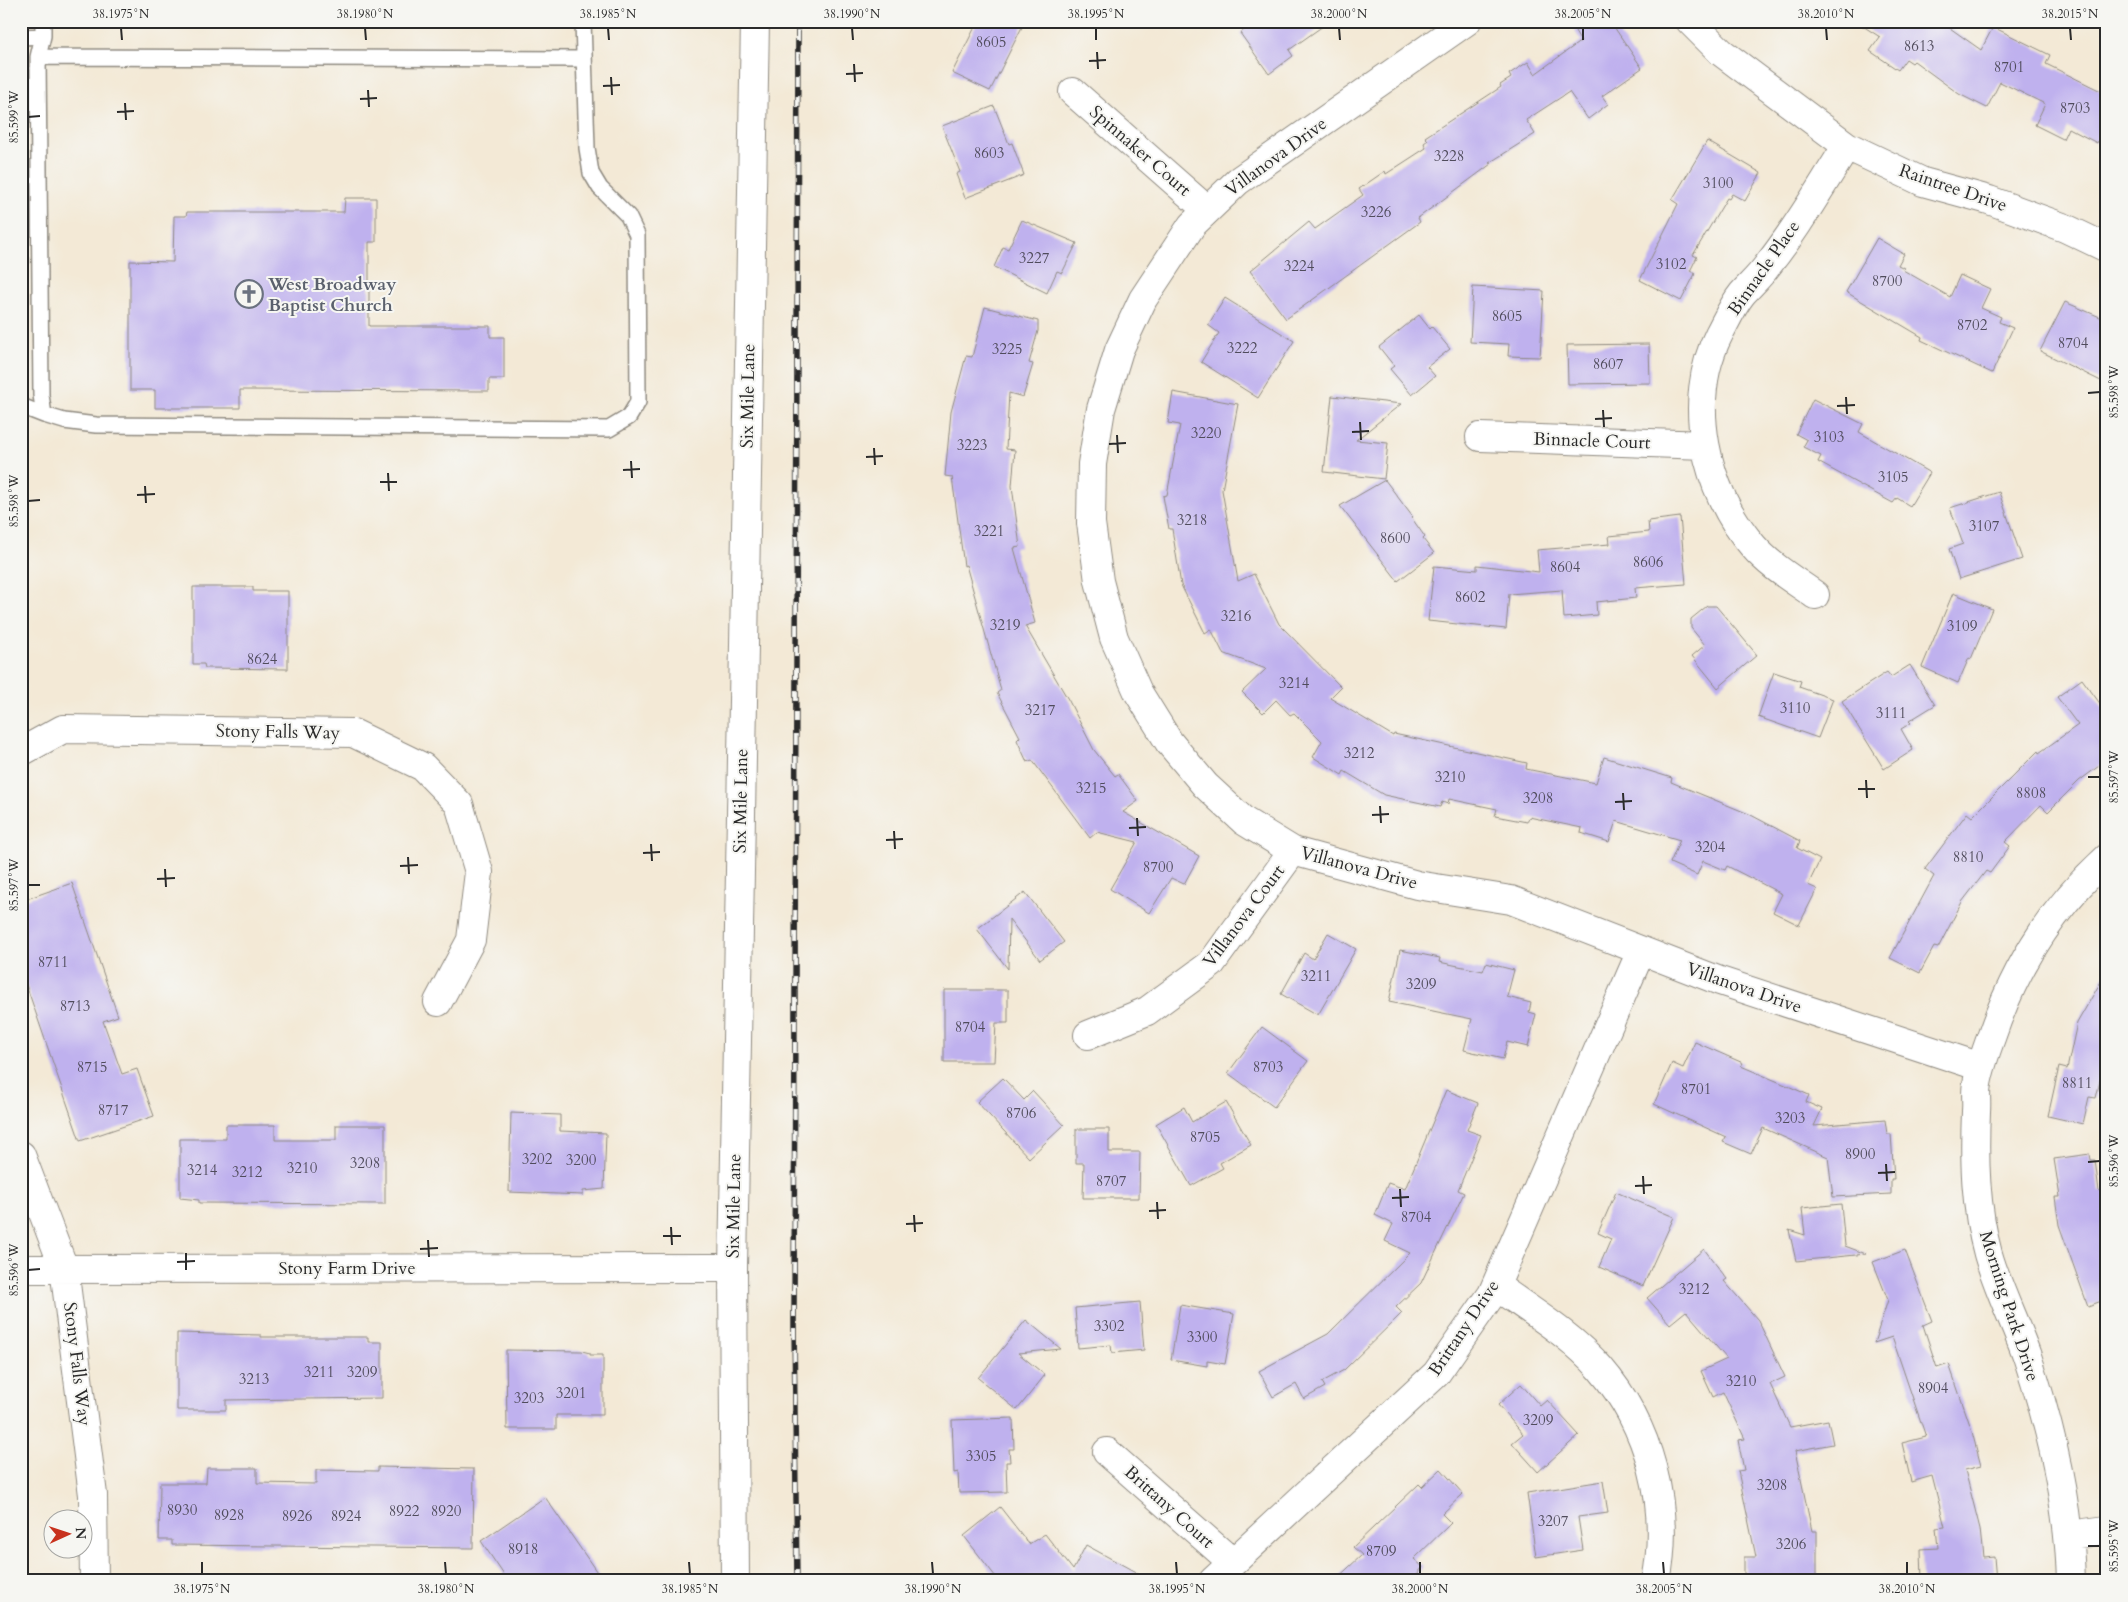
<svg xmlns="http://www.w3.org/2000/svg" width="2128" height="1602" viewBox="0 0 2128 1602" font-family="Cardo,serif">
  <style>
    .building { fill: #bfb1ee }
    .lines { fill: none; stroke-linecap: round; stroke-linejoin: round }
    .lane-casing { stroke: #8f8a80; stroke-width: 18 }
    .street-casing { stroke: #8f8a80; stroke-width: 30 }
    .secondary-casing { stroke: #8f8a80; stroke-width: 30 }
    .lane { stroke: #fff; stroke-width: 15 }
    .street { stroke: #fff; stroke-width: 28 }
    .secondary { stroke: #fff; stroke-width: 28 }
    .rail-casing { stroke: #2b2b2b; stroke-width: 5.5 }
    .rail { stroke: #f6f6f2; stroke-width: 4; stroke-dasharray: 11; stroke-linecap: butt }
    .ticks { fill: none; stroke: #2b2b2b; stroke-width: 2 }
    .labels { text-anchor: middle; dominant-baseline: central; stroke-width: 4; stroke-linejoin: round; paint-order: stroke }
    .number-label { font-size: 15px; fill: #504c5c }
    .street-label { font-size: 18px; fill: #2b2b2b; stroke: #f6f6f2 }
    .worship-label { font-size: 18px; font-weight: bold; fill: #5b616d; stroke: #f6f6f2; text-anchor: start }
    .neatline { fill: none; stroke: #2b2b2b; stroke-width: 2 }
    .ticks-label { font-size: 12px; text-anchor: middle; fill: #2b2b2b }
  </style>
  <rect width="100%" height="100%" fill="#f6f6f2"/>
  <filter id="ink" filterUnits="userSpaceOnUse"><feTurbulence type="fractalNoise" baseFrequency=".02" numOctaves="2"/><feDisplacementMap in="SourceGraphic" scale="10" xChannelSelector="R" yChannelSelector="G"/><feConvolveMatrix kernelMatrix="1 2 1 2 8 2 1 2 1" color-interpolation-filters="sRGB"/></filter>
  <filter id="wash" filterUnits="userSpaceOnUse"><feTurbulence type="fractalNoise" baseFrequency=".0096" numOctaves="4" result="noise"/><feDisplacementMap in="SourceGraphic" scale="20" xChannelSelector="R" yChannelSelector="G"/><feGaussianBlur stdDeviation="1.12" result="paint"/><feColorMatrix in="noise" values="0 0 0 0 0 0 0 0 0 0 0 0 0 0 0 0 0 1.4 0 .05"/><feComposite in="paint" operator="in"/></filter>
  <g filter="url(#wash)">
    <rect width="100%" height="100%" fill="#f3e9d6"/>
    <g id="blocks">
      <!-- building -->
      <path class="building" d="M978 21H1025L990 91 952 73Z
        M1256 21H1330L1289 50 1293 56 1269 74 1240 33Z
        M1588 21H1610L1642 68 1602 96 1608 104 1588 119 1569 92 1526 120 1535 134 1489 163 1491 164 1418 218 1420 222 1286 319 1250 271 1309 222 1315 229 1363 195 1359 189 1385 171 1386 174 1426 148 1424 143 1428 140 1425 137 1501 87 1500 85 1511 78 1509 74 1528 62 1535 74 1581 41 1575 31Z
        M1855 21H1940L1981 50 1993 27 2050 55 2046 64 2107 94V122L2097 143 2068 128 2063 139 2035 125 2045 104 2000 82 1987 108 1959 94 1914 61 1912 63 1906 59 1898 70 1870 51 1880 37Z
        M994 106 1009 144 1012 143 1024 175 965 198 956 174 960 172 942 126Z
        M1707 141 1761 173 1745 201 1732 194 1729 199 1727 198 1693 255 1697 257 1690 271 1695 274 1681 301 1640 280 1678 204 1672 200Z
        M345 198H376V242H369V326H490V337H504V379H489V391L240 390V408H155V390H130V261L173 262 174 216H186L187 212H344Z
        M1022 220 1077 243 1062 273 1057 271 1047 293 994 267 1003 247 1008 249Z
        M1877 238 1904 254 1898 265 1904 268 1903 270 1950 297 1960 275 1990 289 1981 308 2001 317 1999 322 2013 328 1992 373 1921 340 1922 337 1846 292Z
        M1473 287 1544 291 1540 357 1508 356 1509 344 1470 342Z
        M1225 298 1294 341 1258 398 1201 362 1219 333 1208 325Z
        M2065 302 2107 320V384L2040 351Z
        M985 307 1038 321V331L1029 363 1033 364 1023 397 1009 393 1006 449 1015 450 1012 486 1020 547 1014 548 1035 623 1025 626 1069 701 1094 750 1115 776 1118 774 1138 801 1123 812 1199 856 1184 884 1171 878 1149 913 1110 889 1137 842 1097 832 1090 838 1032 760 1027 762 1017 740 1020 737 997 693 1001 690 966 565 964 566 952 477 945 476 951 412 966 356 972 357Z
        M1419 315 1430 329 1432 327 1450 349 1427 367 1435 376 1412 395 1390 369 1394 366 1379 347Z
        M1649 344 1650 383 1568 384 1567 345Z
        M1173 392 1238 404 1222 490 1238 581 1254 574 1279 624 1341 687 1330 698 1393 736 1394 734 1527 763 1526 769 1596 783 1604 757 1672 778 1671 782 1749 814 1800 841 1797 848 1820 860 1808 885 1817 889 1799 925 1773 912 1782 894 1727 866 1725 870 1703 861 1697 875 1670 863 1680 840 1616 821 1609 842 1581 833 1582 828 1529 817 1527 822 1495 816 1497 809 1449 799 1448 804 1442 802 1440 807 1384 795 1344 771 1342 775 1313 757 1322 741 1294 713 1290 715 1276 700 1263 713 1242 692 1266 669 1223 653 1211 629 1205 633 1181 585 1172 529H1169L1163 496 1167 495 1180 425 1168 423Z
        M1332 396 1401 404 1356 440 1388 443 1384 479 1324 472Z
        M1813 399 1863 424 1859 432 1930 473 1910 506 1897 498 1893 503 1818 462 1821 456 1803 447 1807 440 1796 434Z
        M1385 480 1412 516 1411 517 1425 537 1423 539 1434 553 1398 581 1340 506Z
        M1999 492 2022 559 1959 579 1949 549 1963 544 1950 508Z
        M1680 517 1686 584 1635 588 1636 598 1596 602 1597 615 1564 618 1562 590 1509 594 1506 629 1428 621 1434 566 1477 570V565L1539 572 1537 550 1610 544 1609 536 1649 532 1648 521Z
        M193 587H253V591H288V669L205 668 204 664H193Z
        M1953 593 1992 609 1971 659 1969 658 1958 683 1922 667Z
        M1707 606H1716L1757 655 1718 688 1692 656 1705 645 1691 628V619Z
        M1910 665 1935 705 1909 721 1911 723 1901 729 1913 750 1884 769 1842 701 1887 672 1891 677Z
        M1774 672 1801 681 1799 687 1833 699 1818 738 1758 717Z
        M2082 679 2107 713V760L2079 781 2048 812 2041 805 2005 842 2010 846 1990 873 1986 871 1962 902 1938 948 1934 947 1920 973 1890 958 1934 876 1925 869 1967 813 1972 817 2038 751 2039 753 2078 725 2057 697Z
        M72 883 118 1016 103 1021 122 1074 137 1069 154 1116 80 1141 21 970V901Z
        M1025 892 1064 942 1040 960 1009 919 1008 969 977 929Z
        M1328 933 1356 949 1318 1015 1281 994 1304 953 1313 959Z
        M1400 950 1440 958 1439 962 1483 971 1486 963 1514 970 1507 997 1531 1003 1529 1012 1536 1014 1528 1047 1507 1042 1503 1059 1464 1050 1472 1019 1389 1002Z
        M2107 971V1051L2096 1098 2089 1097 2083 1124 2048 1116 2059 1067 2067 1069 2077 1023Z
        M944 990H1008V1023H996L994 1062H944Z
        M1262 1027 1308 1061 1274 1107 1228 1073Z
        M1695 1042 1743 1063 1741 1066 1809 1095 1806 1102 1822 1109 1814 1126 1885 1120 1887 1134H1891L1894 1179H1891V1194L1833 1197 1828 1157 1763 1128 1751 1154 1723 1142 1726 1137 1654 1104 1672 1063 1683 1068Z
        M1003 1078 1024 1100 1033 1091 1064 1125 1029 1158 977 1102Z
        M1446 1090 1478 1103 1467 1130 1481 1135 1458 1190 1464 1193 1421 1283 1396 1307 1402 1313 1344 1370 1322 1382 1325 1387 1304 1399 1296 1384 1273 1397 1259 1371 1328 1334 1410 1253 1385 1241 1393 1224 1375 1215 1388 1183 1405 1189Z
        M1226 1102 1251 1145 1220 1163 1223 1168 1191 1186 1156 1124 1184 1107 1192 1122Z
        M511 1113 560 1115V1131L606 1133 604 1189 583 1191V1195L509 1192Z
        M226 1125H275V1140H336V1125H385V1204L199 1203V1200L180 1198V1139H226Z
        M1076 1129H1109V1152H1140L1139 1198H1083L1084 1163H1076Z
        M2090 1154 2091 1160H2095L2099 1191 2107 1190V1299L2088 1306 2059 1225 2055 1197H2060L2054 1159Z
        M1616 1192 1674 1217 1643 1286 1599 1267 1611 1239 1598 1233Z
        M1841 1204 1845 1246 1866 1254 1796 1261 1789 1230 1805 1235 1802 1208Z
        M1704 1249 1727 1279 1724 1281 1758 1320 1785 1377 1770 1384 1790 1427 1828 1420 1833 1444 1795 1451 1812 1531H1817V1581H1744V1557H1756L1738 1471 1744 1470 1738 1440 1745 1439 1723 1392 1713 1397 1701 1371 1727 1359 1686 1311 1670 1324 1647 1298Z
        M1905 1250 1932 1321 1923 1325 1937 1368 1949 1364 1971 1428 1981 1466 1965 1470 1980 1529 1983 1558 1994 1557 1996 1581H1922L1921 1549 1938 1548 1936 1528 1945 1527 1932 1476 1911 1482 1902 1443 1926 1437 1892 1337 1874 1343 1888 1300 1873 1262Z
        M1140 1302 1144 1350 1112 1353 1111 1345 1078 1348 1075 1308Z
        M1180 1305 1234 1314 1225 1364 1207 1361V1366L1171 1360Z
        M1026 1320 1061 1349 1018 1353 1045 1375 1017 1410 978 1378Z
        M177 1333 261 1335V1337H368V1342H382V1398L226 1400V1410H177Z
        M506 1350 582 1351 590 1353V1355H603V1415H556V1429H507Z
        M1521 1384 1540 1406 1547 1400 1579 1435 1538 1472 1512 1443 1523 1434 1498 1405Z
        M1013 1418 1014 1449H1009L1010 1462H1006L1007 1492 959 1493 958 1472 954 1473 952 1420Z
        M378 1467 474 1469 473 1548 172 1545V1540H159L160 1483H206L207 1468H257V1483L316 1484V1470L378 1471Z
        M1441 1469 1463 1494 1442 1514 1451 1523 1414 1559 1423 1567 1411 1581H1334L1362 1555 1353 1547 1419 1484 1422 1487Z
        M1603 1481 1608 1513 1578 1517 1583 1550 1536 1557 1527 1493Z
        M545 1497 603 1581H508L481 1541Z
        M1000 1507 1029 1544 1045 1534 1073 1570 1086 1545 1152 1581H999L964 1536Z"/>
    </g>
  </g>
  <g filter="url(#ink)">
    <use href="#blocks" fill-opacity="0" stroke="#8f8a80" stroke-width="1"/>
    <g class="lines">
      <defs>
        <path id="lane" d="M43 21V36L38 57 41 395 44 415 64 421 96 425 609 429 629 417 638 402 637 235 628 216 600 188 591 173 587 148 583 21
          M21 37 43 36
          M38 57 584 59
          M21 406 44 415"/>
        <path id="street" d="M1467 21 1238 181 1192 225 1143 299 1119 350 1101 409 1092 464 1091 523 1099 581 1114 638 1138 692 1169 742 1205 785 1244 821 1293 851 1417 885 1511 900 1720 981 1981 1067
          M1690 21 1721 52 1847 146 1923 182 1989 200 2065 228 2107 248
          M1073 92 1207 210
          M1480 437 1705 445
          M1815 595C1794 580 1770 566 1753 546 1705 491 1685 401 1719 334 1726 321 1733 305 1742 294 1750 285 1760 276 1767 266 1797 229 1821 186 1847 146
          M21 752 63 729 353 733 423 767 459 804 479 872 471 940 438 1002
          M1088 1035 1147 1011 1211 964 1293 851
          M21 1155 64 1268 93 1495 94 1581
          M21 1269 733 1268
          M1496 1286C1531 1311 1571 1335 1600 1368 1650 1426 1671 1506 1656 1581
          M1107 1452 1232 1562
          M2069 1535 2107 1530
          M1213 1581 1436 1374 1492 1294 1641 951
          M2071 1581C2069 1505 2051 1428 2027 1356 2015 1322 1998 1289 1988 1254 1975 1207 1974 1159 1976 1111 1977 1102 1975 1092 1977 1084 1980 1067 1986 1051 1992 1035 2015 967 2053 907 2107 858"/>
        <path id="secondary" d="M735 1581 733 1268 755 21"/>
      </defs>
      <!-- lane casing -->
      <use href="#lane" class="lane-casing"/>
      <!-- street casing -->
      <use href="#street" class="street-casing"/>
      <!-- secondary casing -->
      <use href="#secondary" class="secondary-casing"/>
      <!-- lane -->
      <use href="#lane" class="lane"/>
      <!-- street -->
      <use href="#street" class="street"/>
      <!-- secondary -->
      <use href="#secondary" class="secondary"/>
      <defs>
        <path id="rail" d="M797 1581 794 1325 798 21"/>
      </defs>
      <!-- rail casing -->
      <use href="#rail" class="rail-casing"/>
      <!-- rail -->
      <use href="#rail" class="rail"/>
    </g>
  </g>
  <!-- ticks -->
  <path class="ticks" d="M121 28 122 40M365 28 366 40M608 28 609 40M852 28 853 40M1096 28V40M1339 28 1340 40M1583 28V40M1826 28 1827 40M2070 28 2071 40M1097 52 1098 69M1089 61 1106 60M854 64 855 82M846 74 863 73M611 77 612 95M603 86 620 85M368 90 369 107M360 99 377 98M125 103 126 120M117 112 134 111M28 117 40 116M2088 393 2100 392M1846 397 1847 414M1837 406 1855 405M1603 410 1604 427M1595 419 1612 418M1360 422 1361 440M1352 432 1369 431M1117 435 1118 453M1109 444 1126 443M874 448 875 465M866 457 883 456M631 461 632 478M623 470 640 469M388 473 389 491M380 482H397M145 486 146 503M137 495 155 494M28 501 40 500M2088 777H2100M1866 780 1867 798M1858 789H1875M1623 793 1624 810M1615 802 1632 801M1380 806 1381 823M1372 815 1389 814M1137 818 1138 836M1129 828 1146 827M894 831 895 849M886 840 903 839M651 844 652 861M643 853 660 852M408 857 409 874M400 866 418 865M165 869 166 887M157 879 175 878M28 885H40M2088 1162 2100 1161M1886 1164 1887 1181M1878 1173 1895 1172M1643 1176 1644 1194M1635 1186 1652 1185M1400 1189 1401 1207M1392 1198 1409 1197M1157 1202 1158 1219M1149 1211 1166 1210M914 1215 915 1232M906 1224 923 1223M671 1227 672 1245M663 1236H681M428 1240 429 1257M420 1249 438 1248M186 1253V1270M177 1262 195 1261M28 1270 40 1269M2088 1546H2100M202 1562V1574M445 1562 446 1574M689 1562 690 1574M932 1562 933 1574M1176 1562 1177 1574M1420 1562V1574M1663 1562 1664 1574M1907 1562V1574"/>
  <!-- icons -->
  <defs>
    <symbol id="church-ring" viewBox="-11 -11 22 22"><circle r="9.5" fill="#f6f6f2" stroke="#6b7280" stroke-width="1.5"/><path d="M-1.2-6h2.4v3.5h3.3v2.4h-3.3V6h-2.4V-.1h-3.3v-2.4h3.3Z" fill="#6b7280"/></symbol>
  </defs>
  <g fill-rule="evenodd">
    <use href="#church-ring" x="233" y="278" width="32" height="32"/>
  </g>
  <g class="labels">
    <!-- number labels -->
    <g class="number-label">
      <text x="991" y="42">8605</text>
      <text x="1919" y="46">8613</text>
      <text x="2009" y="67">8701</text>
      <text x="2075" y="108">8703</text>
      <text x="989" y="153">8603</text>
      <text x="1449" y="156">3228</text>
      <text x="1718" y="183">3100</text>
      <text x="1376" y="212">3226</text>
      <text x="1034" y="258">3227</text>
      <text x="1671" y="264">3102</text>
      <text x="1299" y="266">3224</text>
      <text x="1887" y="281">8700</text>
      <text x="1507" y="316">8605</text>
      <text x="1972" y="325">8702</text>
      <text x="2073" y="343">8704</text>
      <text x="1242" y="348">3222</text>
      <text x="1007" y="349">3225</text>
      <text x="1608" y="364">8607</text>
      <text x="1206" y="433">3220</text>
      <text x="1829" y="437">3103</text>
      <text x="972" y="445">3223</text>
      <text x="1893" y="477">3105</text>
      <text x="1192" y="520">3218</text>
      <text x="1984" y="526">3107</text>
      <text x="989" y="531">3221</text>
      <text x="1395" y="538">8600</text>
      <text x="1648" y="562">8606</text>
      <text x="1565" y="567">8604</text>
      <text x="1470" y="597">8602</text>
      <text x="1236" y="616">3216</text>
      <text x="1005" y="625">3219</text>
      <text x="1962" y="626">3109</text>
      <text x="262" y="659">8624</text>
      <text x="1294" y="683">3214</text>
      <text x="1795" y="708">3110</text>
      <text x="1040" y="710">3217</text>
      <text x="1891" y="713">3111</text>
      <text x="1359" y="753">3212</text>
      <text x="1450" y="777">3210</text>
      <text x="1091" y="788">3215</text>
      <text x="2031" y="793">8808</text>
      <text x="1538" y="798">3208</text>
      <text x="1710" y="847">3204</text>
      <text x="1968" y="857">8810</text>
      <text x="1158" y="867">8700</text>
      <text x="53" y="962">8711</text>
      <text x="1316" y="976">3211</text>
      <text x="1421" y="984">3209</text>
      <text x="75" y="1006">8713</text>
      <text x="970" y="1027">8704</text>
      <text x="92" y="1067">8715</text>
      <text x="1268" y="1067">8703</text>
      <text x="2077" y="1083">8811</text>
      <text x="1696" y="1089">8701</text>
      <text x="113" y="1110">8717</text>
      <text x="1021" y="1113">8706</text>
      <text x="1790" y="1118">3203</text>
      <text x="1205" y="1137">8705</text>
      <text x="1860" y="1154">8900</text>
      <text x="537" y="1159">3202</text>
      <text x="581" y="1160">3200</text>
      <text x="365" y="1163">3208</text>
      <text x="302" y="1168">3210</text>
      <text x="202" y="1170">3214</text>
      <text x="247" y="1172">3212</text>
      <text x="1111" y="1181">8707</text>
      <text x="1416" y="1217">8704</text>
      <text x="1694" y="1289">3212</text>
      <text x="1109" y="1326">3302</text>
      <text x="1202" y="1337">3300</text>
      <text x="319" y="1372">3211</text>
      <text x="362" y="1372">3209</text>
      <text x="254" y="1379">3213</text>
      <text x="1741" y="1381">3210</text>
      <text x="1933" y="1388">8904</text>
      <text x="571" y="1393">3201</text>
      <text x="529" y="1398">3203</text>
      <text x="1538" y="1420">3209</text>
      <text x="981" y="1456">3305</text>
      <text x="1772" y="1485">3208</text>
      <text x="182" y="1510">8930</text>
      <text x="404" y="1511">8922</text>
      <text x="446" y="1511">8920</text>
      <text x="229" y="1515">8928</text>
      <text x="297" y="1516">8926</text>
      <text x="346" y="1516">8924</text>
      <text x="1553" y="1521">3207</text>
      <text x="1791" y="1544">3206</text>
      <text x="523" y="1549">8918</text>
      <text x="1381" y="1551">8709</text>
    </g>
    <!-- street labels -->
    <g class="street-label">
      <text transform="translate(1140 151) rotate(41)">Spinnaker Court</text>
      <text transform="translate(1276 157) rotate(-36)">Villanova Drive</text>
      <text transform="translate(1953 188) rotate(19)">Raintree Drive</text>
      <text transform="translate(1764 268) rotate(-55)">Binnacle Place</text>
      <text transform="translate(748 396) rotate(-89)">Six Mile Lane</text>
      <text transform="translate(1592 441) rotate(2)">Binnacle Court</text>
      <text transform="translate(278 732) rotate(1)">Stony Falls Way</text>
      <text transform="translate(741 801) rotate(-89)">Six Mile Lane</text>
      <text transform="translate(1359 868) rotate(15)">Villanova Drive</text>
      <text transform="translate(1244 916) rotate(-53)">Villanova Court</text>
      <text transform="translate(1744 988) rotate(19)">Villanova Drive</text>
      <text transform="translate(734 1206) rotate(-89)">Six Mile Lane</text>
      <text x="347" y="1268">Stony Farm Drive</text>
      <text transform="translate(2009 1306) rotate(72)">Morning Park Drive</text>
      <text transform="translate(1464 1328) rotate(-56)">Brittany Drive</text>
      <text transform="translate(77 1364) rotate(83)">Stony Falls Way</text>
      <text transform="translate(1169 1507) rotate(42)">Brittany Court</text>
    </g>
    <!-- worship labels -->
    <g class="worship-label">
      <text x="268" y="284">West Broadway<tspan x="268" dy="21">Baptist Church</tspan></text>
    </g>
  </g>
  <!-- margin -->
  <rect width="2128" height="1602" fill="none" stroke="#f6f6f2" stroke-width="55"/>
  <!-- north arrow -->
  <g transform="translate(68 1534) rotate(87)"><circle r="24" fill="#f6f6f2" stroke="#a5a5a2"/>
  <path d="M0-4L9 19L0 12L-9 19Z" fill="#c8321e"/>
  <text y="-8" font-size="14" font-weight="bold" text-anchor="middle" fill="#2b2b2b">N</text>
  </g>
  <rect x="28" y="28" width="2072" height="1546" class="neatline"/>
  <g class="ticks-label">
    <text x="121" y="18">38.1975°N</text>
    <text x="365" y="18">38.1980°N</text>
    <text x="608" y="18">38.1985°N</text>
    <text x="852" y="18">38.1990°N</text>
    <text x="1096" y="18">38.1995°N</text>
    <text x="1339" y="18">38.2000°N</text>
    <text x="1583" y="18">38.2005°N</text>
    <text x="1826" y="18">38.2010°N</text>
    <text x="2070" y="18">38.2015°N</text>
    <text transform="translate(14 117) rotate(-90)" y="4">85.599°W</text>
    <text transform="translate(2114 392) rotate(-90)" y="4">85.598°W</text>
    <text transform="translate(14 501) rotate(-90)" y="4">85.598°W</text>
    <text transform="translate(2114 777) rotate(-90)" y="4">85.597°W</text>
    <text transform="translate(14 885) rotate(-90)" y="4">85.597°W</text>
    <text transform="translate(2114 1161) rotate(-90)" y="4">85.596°W</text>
    <text transform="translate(14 1270) rotate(-90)" y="4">85.596°W</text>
    <text transform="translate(2114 1546) rotate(-90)" y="4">85.595°W</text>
    <text x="202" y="1593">38.1975°N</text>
    <text x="446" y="1593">38.1980°N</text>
    <text x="690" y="1593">38.1985°N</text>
    <text x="933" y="1593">38.1990°N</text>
    <text x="1177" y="1593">38.1995°N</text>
    <text x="1420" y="1593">38.2000°N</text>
    <text x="1664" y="1593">38.2005°N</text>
    <text x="1907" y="1593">38.2010°N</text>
  </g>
</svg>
